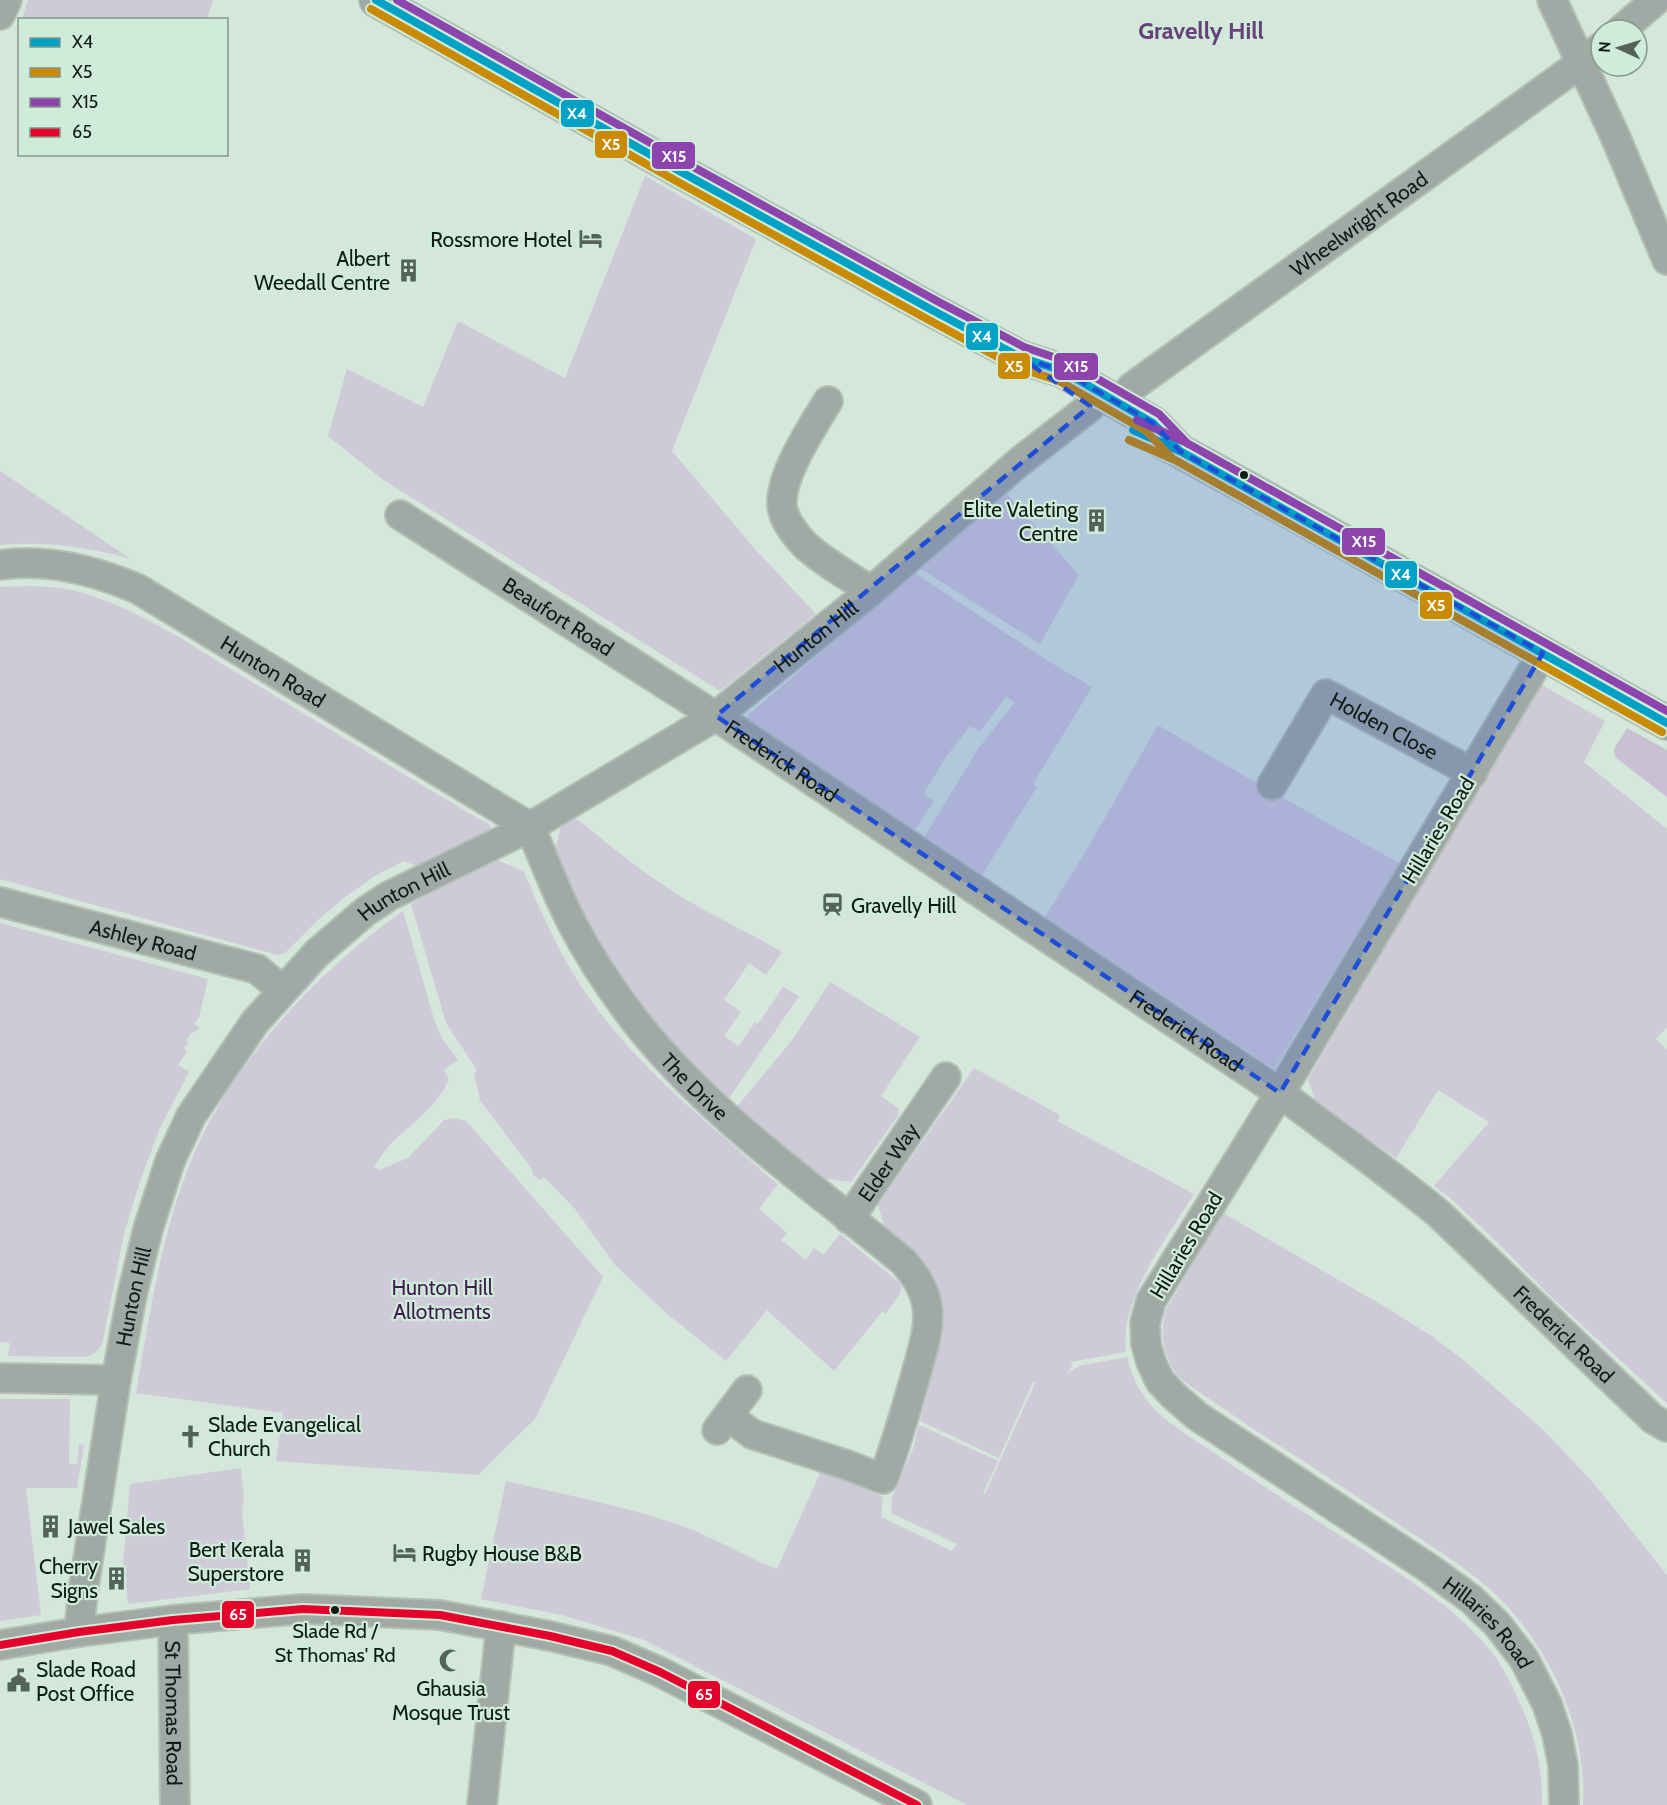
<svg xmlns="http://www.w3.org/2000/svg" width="1667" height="1805" viewBox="0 0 1667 1805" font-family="Cabin,sans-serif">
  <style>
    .green { fill: #cfcad7 }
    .forest { fill: #c9c1d3 }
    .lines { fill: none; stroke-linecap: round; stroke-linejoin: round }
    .minor-casing { stroke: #b3c0b8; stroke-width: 32 }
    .major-casing { stroke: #b3c0b8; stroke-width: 36 }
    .minor { stroke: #a1a9a4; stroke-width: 28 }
    .major { stroke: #a0aba4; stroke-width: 33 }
    .bus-1-casing { stroke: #cfecda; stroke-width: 12 }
    .bus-2-casing { stroke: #cfecda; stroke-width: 12 }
    .bus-3-casing { stroke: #cfecda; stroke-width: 12 }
    .bus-4-casing { stroke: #cfecda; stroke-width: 12 }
    .bus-1 { stroke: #01a2c5; stroke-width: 8 }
    .bus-2 { stroke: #c98a04; stroke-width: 8 }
    .bus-3 { stroke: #8e44ad; stroke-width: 8 }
    .bus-4 { stroke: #e4002b; stroke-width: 8 }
    .marked { fill: #1d4ed8; fill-opacity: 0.2; stroke: #1d4ed8; stroke-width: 4.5; stroke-dasharray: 12 8; stroke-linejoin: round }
    .bus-dot { fill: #101b15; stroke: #cfecda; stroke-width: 2 }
    .labels { text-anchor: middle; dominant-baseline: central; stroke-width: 4.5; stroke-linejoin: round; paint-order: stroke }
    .bus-label { font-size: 20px; fill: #101b15; stroke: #cfecda }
    .street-label { font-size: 21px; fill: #101b15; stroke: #cfecda }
    .poi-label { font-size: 21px; fill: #101b15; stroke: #cfecda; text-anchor: end }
    .park-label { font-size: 21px; fill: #401b4f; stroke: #cfecda }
    .quarter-label { font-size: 24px; font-weight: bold; fill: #69417a; stroke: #cfecda }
    .line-badge { stroke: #cfecda; stroke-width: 2 }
    .badge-label { font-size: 16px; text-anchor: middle; font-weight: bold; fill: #fff }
  </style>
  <rect width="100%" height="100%" fill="#d5e6db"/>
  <!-- green -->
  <path class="green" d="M28 0H213L207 19H22Z
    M645 176 756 239 672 451 754 548 816 614 720 691 382 479 328 436 347 369 423 407 458 321 565 378Z
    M0 471 131 559C89 547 44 541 0 545Z
    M1005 492 1079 575 1040 644 921 569Z
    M915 573 1048 661 1092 687 1033 784 1037 787 982 875 925 836 978 749 1015 702 1006 697 980 732 970 726 946 757 924 793 934 801 915 830 748 723 747 720 748 715Z
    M0 587C28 586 59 585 86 594 144 612 196 648 247 679 328 728 408 778 490 825V832L419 867 404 861 373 877 344 898 320 918 285 953 278 955 0 879Z
    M1540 684 1605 721 1584 762 1667 829V1027L1656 1039 1667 1049V1403L1549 1295 1495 1240 1449 1197 1434 1186 1489 1122 1438 1090 1396 1158 1316 1103 1308 1079Z
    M1158 725 1246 777 1399 863 1274 1069 1045 917 1086 851Z
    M574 817C605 841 634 866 666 887 703 912 744 929 782 952L766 975 749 963 724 1000 741 1012 724 1036 739 1046 755 1022 758 1024 783 987 799 996 726 1103 673 1046 625 983 587 926 555 851 561 825Z
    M498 860 524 872C539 907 554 942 574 975 615 1042 674 1095 733 1145 748 1158 762 1172 778 1184L759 1209 787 1233 781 1240 806 1260 814 1248 823 1255 840 1234 901 1284 900 1294 885 1314 882 1312 834 1371 767 1310 726 1361 666 1313 615 1265 575 1209 544 1177 539 1180 532 1173V1169L480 1100 474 1074 477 1070 446 1023 411 904 458 878Z
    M403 911 434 1019 442 1038 458 1060 444 1070 449 1079C440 1101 418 1120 401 1134 390 1142 381 1156 374 1167L379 1170 408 1158 444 1120 454 1118 466 1121 603 1277 535 1419 478 1475 276 1461 283 1413 136 1393C150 1312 162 1229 194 1154 234 1060 320 969 403 911Z
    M0 923 208 979 199 1017 194 1024 200 1027 194 1033 192 1032 186 1040 189 1042 184 1048 187 1051 178 1065 189 1072 159 1130 138 1187 124 1234 102 1345 95 1353 86 1357 8 1356 10 1343 0 1342Z
    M830 982 920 1037 881 1096 899 1109 898 1116 851 1182 822 1178 800 1163 735 1109 793 1039Z
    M974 1068 1060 1115 1057 1121 1194 1194C1167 1238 1119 1298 1126 1352L1071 1362 1072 1366 1067 1374 1079 1366 1127 1357C1139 1410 1175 1426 1216 1454 1262 1486 1309 1516 1357 1546 1403 1576 1454 1606 1489 1649 1504 1667 1513 1687 1522 1708 1537 1742 1542 1768 1542 1805H967L644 1640 562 1615 481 1599 506 1481C566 1495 627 1506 685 1527 716 1539 746 1557 777 1569L821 1471 883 1497 881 1517 952 1551 957 1544 891 1513 892 1498 913 1449 919 1425 998 1461 983 1493 985 1494 1035 1383 1033 1382 999 1458 920 1421 942 1335C948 1306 935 1272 914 1253 907 1246 897 1243 891 1236 884 1229 881 1214 878 1205Z
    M1223 1213 1387 1308 1433 1337 1462 1359 1543 1430 1565 1453 1596 1486 1667 1575V1805H1583C1587 1733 1555 1659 1507 1606 1476 1572 1432 1547 1394 1521 1350 1492 1306 1462 1261 1434 1243 1422 1226 1410 1208 1398 1197 1390 1185 1384 1176 1373 1163 1355 1159 1329 1167 1308Z
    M0 1399H70L69 1464H77L79 1444 84 1445 77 1488H26L41 1615 0 1621Z
    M241 1468 244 1498 242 1512 250 1589 128 1604 123 1563 130 1484Z"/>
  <!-- forest -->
  <path class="forest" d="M1627 728 1667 750V797L1615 757 1614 749Z"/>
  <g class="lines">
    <defs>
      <g id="minor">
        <path d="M1552 0 1615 136 1667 260"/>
        <path d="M0 15 7 0"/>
        <path d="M1621 30 1656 0"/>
        <path d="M828 401C813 426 775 482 783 511 786 523 798 538 806 546 825 563 850 577 871 591"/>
        <path id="s1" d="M1119 403 1132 387 1581 63 1601 47"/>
        <path id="s2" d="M400 515 723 721 1280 1093C1333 1133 1387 1171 1438 1213L1653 1419 1667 1427"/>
        <path id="s3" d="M0 565C46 558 96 571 138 589L530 827"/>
        <path id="s4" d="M1543 653 1280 1093 1151 1301 1145 1323 1146 1344 1151 1362 1160 1381 1173 1395 1197 1416 1430 1569 1471 1599 1497 1624 1524 1659 1547 1704 1557 1734 1563 1765 1564 1805"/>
        <path id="s5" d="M1272 785 1326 694 1473 773"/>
        <path id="s6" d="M530 827C544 859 556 892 572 923 589 956 611 989 633 1018 708 1115 810 1184 903 1261 915 1274 924 1288 927 1305 931 1329 921 1354 915 1378 905 1412 896 1446 883 1479L847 1465 752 1434 728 1416"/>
        <path id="s7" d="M0 902 257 969 282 990"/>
        <path id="s8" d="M849 1219 946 1077"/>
        <path d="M0 1378 116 1380"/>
        <path d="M717 1430 747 1390"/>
        <path id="s9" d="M173 1620 175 1805"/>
        <path id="s10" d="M79 1632 83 1592 116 1380 132 1295 148 1229 170 1161 191 1116 255 1022 317 953 366 911 389 896 530 827 716 716 871 591 1019 462 1091 406"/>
        <path d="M0 1645 79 1632 173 1620 303 1609 440 1615 550 1636 612 1651 660 1672 917 1805"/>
        <path d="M482 1805 501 1626"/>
      </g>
      <path id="major" d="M376 0 683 173 932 310 1020 357 1063 371 1153 423 1180 451
        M1160 441 1180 451 1280 506 1667 723"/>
    </defs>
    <!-- minor casing -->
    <use href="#minor" class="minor-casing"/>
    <!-- major casing -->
    <use href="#major" class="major-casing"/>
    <!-- minor -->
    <use href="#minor" class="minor"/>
    <!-- major -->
    <use href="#major" class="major"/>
    <defs>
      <path id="bus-1" d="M376 0 683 173 932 310 1020 357 1063 371 1153 423 1180 451
        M1133 430 1180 451 1667 723"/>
      <path id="bus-2" d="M371 9 678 182 927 319 1016 367 1059 381 1146 431 1172 458
        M1129 440 1175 460 1662 732"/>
      <path id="bus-3" d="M397 0 688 164 937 301 1024 347 1068 362 1159 414 1188 444
        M1137 420 1185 442 1667 711"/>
      <path id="bus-4" d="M0 1645 79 1632 173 1620 303 1609 440 1615 550 1636 612 1651 660 1672 917 1805"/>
    </defs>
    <!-- bus-1 casing -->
    <use href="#bus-1" class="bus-1-casing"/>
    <!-- bus-2 casing -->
    <use href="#bus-2" class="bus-2-casing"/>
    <!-- bus-3 casing -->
    <use href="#bus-3" class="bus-3-casing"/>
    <!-- bus-4 casing -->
    <use href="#bus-4" class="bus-4-casing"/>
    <!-- bus-1 -->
    <use href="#bus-1" class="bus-1"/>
    <!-- bus-2 -->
    <use href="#bus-2" class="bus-2"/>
    <!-- bus-3 -->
    <use href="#bus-3" class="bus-3"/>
    <!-- bus-4 -->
    <use href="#bus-4" class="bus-4"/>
  </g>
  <!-- marked area -->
  <path class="marked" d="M1020 357 1063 371 1153 423 1180 451 1543 653 1280 1093 716 716 1090 406Z"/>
  <!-- icons -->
  <defs>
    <symbol id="hotel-bare" viewBox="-9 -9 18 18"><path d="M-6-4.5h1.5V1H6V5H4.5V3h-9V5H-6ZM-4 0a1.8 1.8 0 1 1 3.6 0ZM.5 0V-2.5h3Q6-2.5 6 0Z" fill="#55625a" stroke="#cfecda" stroke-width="2.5" paint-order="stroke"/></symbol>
    <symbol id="building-bare" viewBox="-9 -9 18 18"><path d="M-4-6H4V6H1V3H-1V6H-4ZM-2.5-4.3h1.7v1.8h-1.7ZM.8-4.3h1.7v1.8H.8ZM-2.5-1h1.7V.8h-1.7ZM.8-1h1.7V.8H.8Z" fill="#55625a" stroke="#cfecda" stroke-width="2.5" paint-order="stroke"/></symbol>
    <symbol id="station-bare" viewBox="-9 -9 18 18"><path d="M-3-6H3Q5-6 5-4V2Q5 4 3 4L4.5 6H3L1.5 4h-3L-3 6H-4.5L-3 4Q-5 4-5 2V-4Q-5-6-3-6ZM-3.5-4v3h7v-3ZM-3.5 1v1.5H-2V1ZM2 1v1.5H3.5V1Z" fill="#55625a" stroke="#cfecda" stroke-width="2.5" paint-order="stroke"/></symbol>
    <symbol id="church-bare" viewBox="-9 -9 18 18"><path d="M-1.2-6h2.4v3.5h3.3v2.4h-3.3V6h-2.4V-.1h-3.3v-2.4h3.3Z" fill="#55625a" stroke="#cfecda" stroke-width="2.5" paint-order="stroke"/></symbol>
    <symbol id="mosque-bare" viewBox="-9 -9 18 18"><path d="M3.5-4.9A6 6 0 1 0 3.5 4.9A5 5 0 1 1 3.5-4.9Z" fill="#55625a" stroke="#cfecda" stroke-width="2.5" paint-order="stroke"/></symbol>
    <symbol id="civic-bare" viewBox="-9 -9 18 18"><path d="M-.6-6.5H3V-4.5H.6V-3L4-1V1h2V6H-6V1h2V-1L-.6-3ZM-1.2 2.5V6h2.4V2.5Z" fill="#55625a" stroke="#cfecda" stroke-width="2.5" paint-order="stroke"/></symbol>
  </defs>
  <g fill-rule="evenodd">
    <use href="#hotel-bare" x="574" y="222" width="33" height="33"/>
    <use href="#building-bare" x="392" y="254" width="33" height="33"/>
    <use href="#building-bare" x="1080" y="504" width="33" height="33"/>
    <use href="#station-bare" x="816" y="888" width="33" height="33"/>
    <use href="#church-bare" x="174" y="1420" width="33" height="33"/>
    <use href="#building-bare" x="34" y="1510" width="33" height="33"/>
    <use href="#hotel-bare" x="388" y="1536" width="33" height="33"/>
    <use href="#building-bare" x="286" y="1544" width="33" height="33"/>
    <use href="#building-bare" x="100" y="1562" width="33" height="33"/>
    <use href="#mosque-bare" x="434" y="1644" width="33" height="33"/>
    <use href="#civic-bare" x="2" y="1664" width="33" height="33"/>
  </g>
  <!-- markers -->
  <g class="bus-dot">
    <circle cx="1244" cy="475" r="5"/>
    <circle cx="335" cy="1610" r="5"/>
  </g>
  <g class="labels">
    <!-- bus labels -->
    <g class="bus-label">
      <text x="335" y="1631">Slade Rd /<tspan x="335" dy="24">St Thomas' Rd</tspan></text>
    </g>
    <!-- street labels -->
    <g class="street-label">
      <text stroke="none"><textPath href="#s1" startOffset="300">Wheelwright Road</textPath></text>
      <text stroke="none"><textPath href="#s2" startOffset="188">Beaufort Road</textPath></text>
      <text stroke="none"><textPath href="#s10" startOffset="1330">Hunton Hill</textPath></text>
      <text stroke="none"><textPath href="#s3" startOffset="300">Hunton Road</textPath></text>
      <text stroke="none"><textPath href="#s5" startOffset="172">Holden Close</textPath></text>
      <text stroke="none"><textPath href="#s2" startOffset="454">Frederick Road</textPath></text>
      <text transform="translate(1438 830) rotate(-59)">Hillaries Road</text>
      <text stroke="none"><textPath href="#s10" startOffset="844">Hunton Hill</textPath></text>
      <text stroke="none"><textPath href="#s7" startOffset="148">Ashley Road</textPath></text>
      <text stroke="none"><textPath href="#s2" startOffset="940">Frederick Road</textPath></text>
      <text stroke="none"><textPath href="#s6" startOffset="310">The Drive</textPath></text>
      <text stroke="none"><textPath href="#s8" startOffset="69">Elder Way</textPath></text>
      <text transform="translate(1186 1245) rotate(-59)">Hillaries Road</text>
      <text stroke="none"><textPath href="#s10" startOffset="340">Hunton Hill</textPath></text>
      <text stroke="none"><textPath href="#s2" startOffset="1426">Frederick Road</textPath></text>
      <text stroke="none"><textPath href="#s4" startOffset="1250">Hillaries Road</textPath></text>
      <text stroke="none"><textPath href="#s9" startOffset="93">St Thomas Road</textPath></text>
    </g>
    <!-- poi labels -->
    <g class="poi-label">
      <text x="572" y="239">Rossmore Hotel</text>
      <text x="390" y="258">Albert<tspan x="390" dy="24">Weedall Centre</tspan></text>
      <text x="1078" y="509">Elite Valeting<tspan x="1078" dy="24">Centre</tspan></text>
      <text x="851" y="905" text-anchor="start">Gravelly Hill</text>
      <text x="208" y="1424" text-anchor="start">Slade Evangelical<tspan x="208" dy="24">Church</tspan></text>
      <text x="68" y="1526" text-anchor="start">Jawel Sales</text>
      <text x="284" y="1549">Bert Kerala<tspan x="284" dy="24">Superstore</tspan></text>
      <text x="422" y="1553" text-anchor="start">Rugby House B&amp;B</text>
      <text x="98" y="1566">Cherry<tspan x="98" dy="24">Signs</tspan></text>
      <text x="36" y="1669" text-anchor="start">Slade Road<tspan x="36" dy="24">Post Office</tspan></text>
      <text x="451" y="1688" text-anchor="middle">Ghausia<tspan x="451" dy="24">Mosque Trust</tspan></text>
    </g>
    <!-- park labels -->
    <g class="park-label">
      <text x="442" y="1287">Hunton Hill<tspan x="442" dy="24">Allotments</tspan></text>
    </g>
    <!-- quarter labels -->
    <g class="quarter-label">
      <text x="1201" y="30">Gravelly Hill</text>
    </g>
  </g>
  <g class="line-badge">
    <rect x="560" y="99" width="35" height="29" rx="6" fill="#01a2c5"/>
    <rect x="594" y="130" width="34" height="29" rx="6" fill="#c98a04"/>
    <rect x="651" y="141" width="45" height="29" rx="6" fill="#8e44ad"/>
    <rect x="965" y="322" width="34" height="29" rx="6" fill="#01a2c5"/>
    <rect x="997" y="352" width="34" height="28" rx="6" fill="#c98a04"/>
    <rect x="1053" y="352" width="46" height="29" rx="6" fill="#8e44ad"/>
    <rect x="1341" y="527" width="45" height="29" rx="6" fill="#8e44ad"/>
    <rect x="1384" y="560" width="34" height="29" rx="6" fill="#01a2c5"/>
    <rect x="1419" y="591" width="34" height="29" rx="6" fill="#c98a04"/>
    <rect x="221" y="1600" width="34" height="29" rx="6" fill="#e4002b"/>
    <rect x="687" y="1680" width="34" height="29" rx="6" fill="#e4002b"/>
  </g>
  <g class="badge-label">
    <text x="577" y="119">X4</text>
    <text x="611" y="150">X5</text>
    <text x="674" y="162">X15</text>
    <text x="982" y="342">X4</text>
    <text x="1014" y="372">X5</text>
    <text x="1076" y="372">X15</text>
    <text x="1364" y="547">X15</text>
    <text x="1401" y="580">X4</text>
    <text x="1436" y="611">X5</text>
    <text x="238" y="1620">65</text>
    <text x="704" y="1700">65</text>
  </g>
  <!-- legend -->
  <rect x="18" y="18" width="210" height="138" fill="#cfecda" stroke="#83988b" stroke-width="1.5"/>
  <rect x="30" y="38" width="30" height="9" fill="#01a2c5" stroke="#83988b" stroke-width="1.5"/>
  <text x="72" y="48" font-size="18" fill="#101b15">X4</text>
  <rect x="30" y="68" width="30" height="9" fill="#c98a04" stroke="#83988b" stroke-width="1.5"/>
  <text x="72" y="78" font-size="18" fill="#101b15">X5</text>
  <rect x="30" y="98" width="30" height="9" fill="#8e44ad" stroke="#83988b" stroke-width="1.5"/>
  <text x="72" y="108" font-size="18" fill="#101b15">X15</text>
  <rect x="30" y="128" width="30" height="9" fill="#e4002b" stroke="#83988b" stroke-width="1.5"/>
  <text x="72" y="138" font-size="18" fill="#101b15">65</text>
  <!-- north arrow -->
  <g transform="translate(1619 48) rotate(274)"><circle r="28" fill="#cfecda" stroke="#83988b" stroke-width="1.5"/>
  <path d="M0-4.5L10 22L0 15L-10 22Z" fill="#55625a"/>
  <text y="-9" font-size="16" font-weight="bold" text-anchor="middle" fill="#101b15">N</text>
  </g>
</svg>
